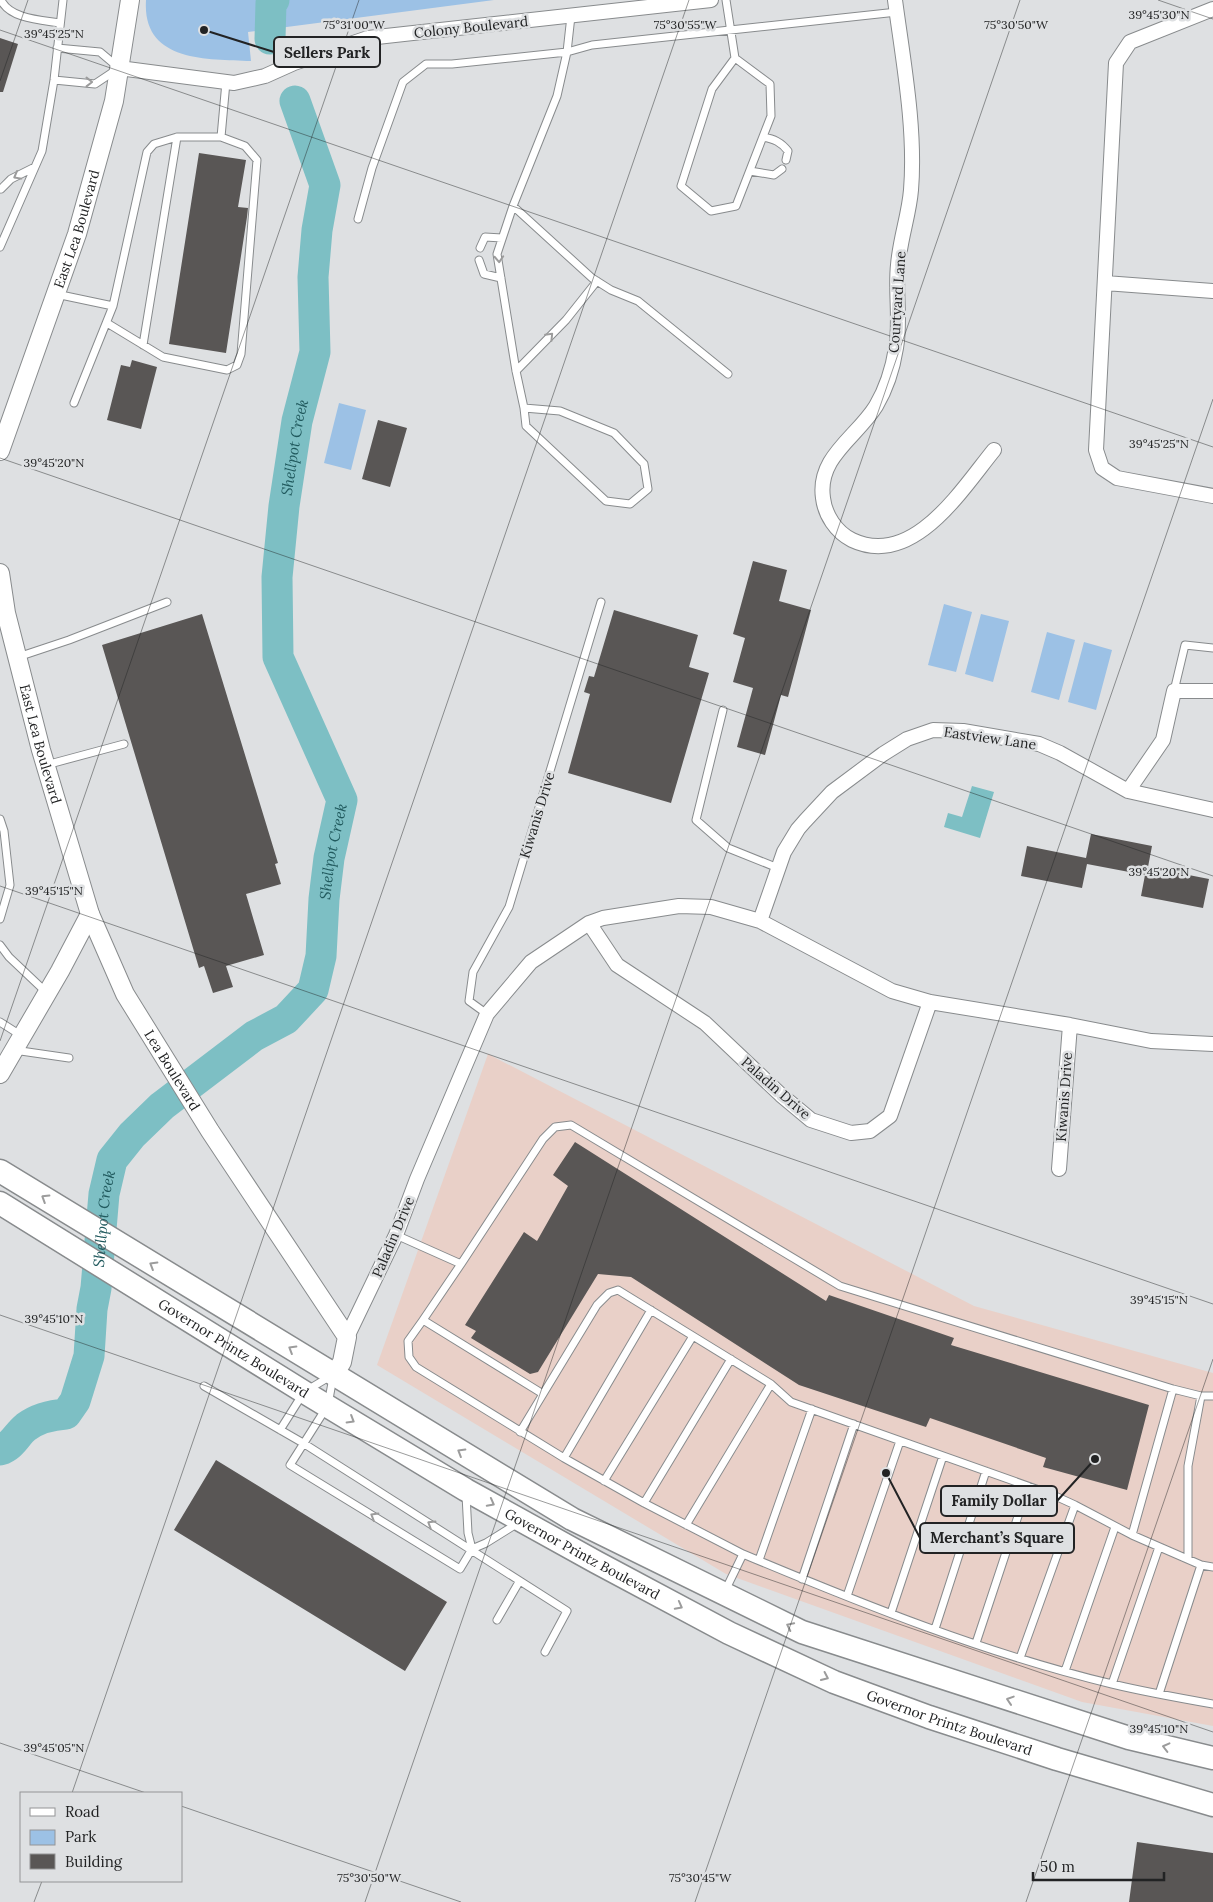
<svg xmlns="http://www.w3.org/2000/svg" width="1213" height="1902" viewBox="0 0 1213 1902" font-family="Lora,serif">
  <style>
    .commercial { fill: #e9d0c8 }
    .green { fill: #9cc1e5 }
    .water { fill: #7dbfc4 }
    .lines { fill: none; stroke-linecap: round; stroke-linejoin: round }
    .river { stroke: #7dbfc4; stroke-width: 31 }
    .building { fill: #595655 }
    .service-casing { stroke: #888b8d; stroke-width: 9 }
    .minor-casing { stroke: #888b8d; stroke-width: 16 }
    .tertiary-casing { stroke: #888b8d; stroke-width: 20 }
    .primary-casing { stroke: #888b8d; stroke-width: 25 }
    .service { stroke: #fff; stroke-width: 7 }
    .minor { stroke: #fff; stroke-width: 14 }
    .tertiary { stroke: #fff; stroke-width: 18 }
    .primary { stroke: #fff; stroke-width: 22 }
    .oneway { stroke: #9c9c9c }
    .ticks { fill: none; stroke: #222324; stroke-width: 1; stroke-opacity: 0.45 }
    .labels { text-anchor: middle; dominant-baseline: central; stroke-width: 5; stroke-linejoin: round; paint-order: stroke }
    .street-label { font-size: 14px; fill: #222324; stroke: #dee0e2 }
    .water-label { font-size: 15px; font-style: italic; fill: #215a5e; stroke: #dee0e2 }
    .ticks-label { font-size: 12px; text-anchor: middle; fill: #222324; stroke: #dee0e2; stroke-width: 5; stroke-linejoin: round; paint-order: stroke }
    .leader { fill: none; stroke: #222324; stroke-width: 2 }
    .callout-dot { fill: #222324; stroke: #dee0e2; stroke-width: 2 }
    .callout { fill: #dee0e2; stroke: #222324; stroke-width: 2 }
    .callout-label { font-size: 15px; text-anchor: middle; font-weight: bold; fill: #222324 }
  </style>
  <rect width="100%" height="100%" fill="#dee0e2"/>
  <!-- commercial -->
  <path class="commercial" d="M488 1054 974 1306 1213 1373V1726L1082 1702 726 1574 377 1365Z"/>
  <!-- green -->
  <path class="green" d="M146 0H494L248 32 251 61C206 59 142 62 146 0Z
    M339 403 366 410 351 470 324 463Z
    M944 604 972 612 956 672 928 665Z
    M981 614 1009 621 993 682 965 674Z
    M1047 632 1075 640 1059 700 1031 692Z
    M1084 642 1112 650 1096 710 1068 702Z"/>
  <!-- water -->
  <path class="water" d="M972 786 994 792 980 838 944 827 948 813 962 817Z"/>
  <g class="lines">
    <!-- river -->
    <g class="river">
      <path d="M270 39 271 3 274 0"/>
      <path id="s1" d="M0 1450C13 1446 16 1435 26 1427 38 1418 51 1415 66 1414L75 1401 89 1356 92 1309 96 1288 104 1194 112 1160 132 1135 162 1106 254 1036 286 1019 313 990 321 956 324 899 329 858 342 800 278 657 277 577 284 506 297 421 315 352 313 277 317 230 325 185 295 101"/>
    </g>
  </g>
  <!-- building -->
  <path class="building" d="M0 38 18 44 3 92H0Z
    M199 153 246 160 238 207 248 208 247 217 226 353 169 344Z
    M132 360 157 367 141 429 107 420 121 365 130 367Z
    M378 420 407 428 390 487 362 479Z
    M753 561 787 570 779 601 811 610 788 697 781 695 765 755 737 747 753 688 733 682 745 638 733 634Z
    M614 610 698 635 689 667 709 673 671 803 568 773 590 694 584 692 589 676 594 677Z
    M202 614 278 863 275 864 281 884 246 894 264 955 226 966 233 987 213 993 204 966 199 968 102 645Z
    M1091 834 1152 846 1148 867 1209 879 1203 908 1141 896 1145 875 1087 864 1082 888 1021 876 1027 846 1086 858Z
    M575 1142 826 1301 829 1295 954 1338 951 1345 1149 1405 1127 1490 1043 1467 1046 1458 930 1418 926 1427 799 1385 631 1277 598 1274 538 1372 530 1374 471 1338 476 1331 465 1325 524 1232 537 1241 568 1186 553 1175Z
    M216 1460 447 1602 405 1671 174 1530Z
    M1137 1842 1213 1853V1902H1129Z"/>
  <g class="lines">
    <defs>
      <path id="service" d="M1 0C10 19 41 20 60 23
        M726 0 735 58 770 84 771 116 736 206 711 211 681 186 712 89 735 58
        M54 80 95 84 119 68 100 52 57 48
        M221 137 226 82
        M763 137C774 139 781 142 788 151L786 160
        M750 171 774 175 782 169
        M1 189 11 179 35 167
        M513 206 592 278 611 290 638 301 728 374
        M358 219 372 168 403 82 426 64H452L567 52 571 16
        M0 247 42 151 54 80 63 0
        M480 248 485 237 502 238
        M479 260 484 274 501 278
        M56 294 113 306
        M143 345 177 137
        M516 371 566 320 597 281
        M74 403 113 306 147 152 154 144 177 137H221L245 146 257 160 241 354 237 365 227 370 163 357 107 323
        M524 408 526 426 606 501 630 504 648 489 644 464 614 433 560 411 524 408 516 371 497 254 513 206 557 96 567 52 592 45 897 12
        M18 657 69 640 167 602
        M1174 691 1185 645 1213 648
        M723 710 696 820 728 848 778 868
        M46 765 124 744
        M0 819 4 831 10 885 0 919
        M0 945 9 957 47 993
        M487 1014 469 1001 473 972 509 907 601 602
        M0 1022 22 1036
        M14 1050 69 1058
        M396 1235 461 1264 423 1320 543 1394 597 1305 609 1293 618 1290 771 1384 791 1402 1053 1495 1075 1505 1132 1535 1201 1565 1213 1567
        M461 1264 543 1139 555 1127 571 1125 840 1286 1173 1389 1201 1396H1213
        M423 1320 408 1341 409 1357 416 1367 564 1458 644 1503 743 1554
        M333 1377 328 1405 290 1465 460 1569 472 1549 486 1543 518 1523
        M204 1386 303 1443 567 1611 545 1652
        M280 1430 304 1392 329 1377
        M520 1432 543 1394
        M564 1458 651 1310
        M604 1481 693 1336
        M466 1495 468 1533 472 1549
        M644 1503 731 1359
        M686 1525 771 1384
        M1132 1535 1173 1389
        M1188 1559V1466L1201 1396
        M759 1560 812 1409
        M802 1579 854 1424
        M725 1591 743 1554C862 1604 987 1654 1112 1684 1145 1692 1179 1698 1213 1704
        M847 1596 900 1441
        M891 1613 943 1456
        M497 1620 519 1582
        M935 1629 986 1471
        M976 1643 1028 1486
        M1020 1658 1075 1505
        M1065 1671 1115 1527
        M1112 1684 1159 1547
        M1159 1694 1201 1565"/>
      <path id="minor" d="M895 0C903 60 916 129 911 190 909 215 900 239 898 265 895 292 901 321 896 348 893 367 886 389 876 406 857 437 817 457 823 498 825 515 836 532 852 540 913 569 962 489 994 450
        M1213 9 1130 42 1116 63 1096 450 1102 468 1117 478 1213 496
        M119 68 234 83 265 76 294 63 368 38 711 0
        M1105 283 1213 291
        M1128 791 1163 740 1174 691H1213
        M760 921 784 852 798 829 805 821 832 792 883 754 907 739 933 730 963 731 1039 744 1060 753 1128 791 1213 810
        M589 923 617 965 705 1023 781 1095 811 1120 851 1133 870 1131 890 1116 930 1002
        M1059 1169 1070 1025
        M347 1337 396 1235 417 1179 487 1014 531 962 589 923 603 918 679 906 711 907 760 921 892 991 930 1002 1070 1025 1151 1041 1213 1044"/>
      <g id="tertiary">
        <path id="s2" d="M0 451 77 234 114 101 130 0"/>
        <path id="s3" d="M0 573 6 613 41 750 90 914 125 994 210 1131 347 1337 342 1362 334 1375"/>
        <path d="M0 1074 60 971 90 914"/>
      </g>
      <g id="primary">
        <path d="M0 1171 572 1519 802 1632 1129 1738 1213 1758"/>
        <path id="s4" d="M0 1203 304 1392 466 1490 596 1562 729 1633 834 1682 929 1717 1057 1759 1213 1805"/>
      </g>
    </defs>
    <!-- service casing -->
    <use href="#service" class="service-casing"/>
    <!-- minor casing -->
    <use href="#minor" class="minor-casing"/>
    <!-- tertiary casing -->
    <use href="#tertiary" class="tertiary-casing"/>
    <!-- primary casing -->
    <use href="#primary" class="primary-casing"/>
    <!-- service -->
    <use href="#service" class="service"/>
    <!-- minor -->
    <use href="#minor" class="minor"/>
    <!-- tertiary -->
    <use href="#tertiary" class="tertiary"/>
    <!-- primary -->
    <use href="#primary" class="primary"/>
  </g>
  <!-- one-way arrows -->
  <defs><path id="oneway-chevron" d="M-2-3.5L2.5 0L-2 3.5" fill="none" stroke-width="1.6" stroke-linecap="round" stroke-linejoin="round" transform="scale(1.25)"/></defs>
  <g class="oneway">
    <use href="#oneway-chevron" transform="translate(89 82)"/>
    <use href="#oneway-chevron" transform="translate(17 176) rotate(151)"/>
    <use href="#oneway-chevron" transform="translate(499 259) rotate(87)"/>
    <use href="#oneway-chevron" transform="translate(550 336) rotate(-46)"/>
    <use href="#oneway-chevron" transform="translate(45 1198) rotate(-148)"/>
    <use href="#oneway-chevron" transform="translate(153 1265) rotate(-149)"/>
    <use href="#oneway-chevron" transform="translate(292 1349) rotate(-149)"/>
    <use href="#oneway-chevron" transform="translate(351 1420) rotate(31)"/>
    <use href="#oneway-chevron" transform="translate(461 1452) rotate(-149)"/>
    <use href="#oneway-chevron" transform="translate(491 1503) rotate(28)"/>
    <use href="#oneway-chevron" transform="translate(374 1516) rotate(-149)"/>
    <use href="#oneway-chevron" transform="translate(431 1524) rotate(-148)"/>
    <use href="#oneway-chevron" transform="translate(679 1606) rotate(28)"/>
    <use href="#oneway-chevron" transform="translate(790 1626) rotate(-154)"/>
    <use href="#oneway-chevron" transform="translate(825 1677) rotate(25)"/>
    <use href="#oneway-chevron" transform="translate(1010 1700) rotate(-162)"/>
    <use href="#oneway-chevron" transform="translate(1166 1747) rotate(-166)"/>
  </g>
  <!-- ticks -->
  <path class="ticks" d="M1158 0 1213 19M0 30 1213 447M0 81 28 0M0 458 1213 876M0 886 1213 1304M0 1041 359 0M0 1315 1213 1732M0 1743 146 1793M72 1793 689 0M181 1806 461 1902M34 1902 42 1881M365 1902 1020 0M695 1902 1213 399M1026 1902 1213 1359"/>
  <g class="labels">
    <!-- street labels -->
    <g class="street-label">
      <text transform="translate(471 27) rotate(-6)">Colony Boulevard</text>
      <text stroke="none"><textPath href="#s2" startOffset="235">East Lea Boulevard</textPath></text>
      <text transform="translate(897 302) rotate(-86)">Courtyard Lane</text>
      <text transform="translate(990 738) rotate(8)">Eastview Lane</text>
      <text stroke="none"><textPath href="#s3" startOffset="176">East Lea Boulevard</textPath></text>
      <text transform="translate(537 815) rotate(-73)">Kiwanis Drive</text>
      <text stroke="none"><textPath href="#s3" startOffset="530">Lea Boulevard</textPath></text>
      <text transform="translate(776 1088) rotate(41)">Paladin Drive</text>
      <text transform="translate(1064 1097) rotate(-86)">Kiwanis Drive</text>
      <text transform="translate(393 1237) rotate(-67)">Paladin Drive</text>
      <text stroke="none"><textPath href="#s4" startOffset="275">Governor Printz Boulevard</textPath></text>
      <text stroke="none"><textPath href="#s4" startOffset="680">Governor Printz Boulevard</textPath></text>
      <text stroke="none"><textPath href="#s4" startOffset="1085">Governor Printz Boulevard</textPath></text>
    </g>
    <!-- water labels -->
    <g class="water-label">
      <text stroke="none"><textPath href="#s1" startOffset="1164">Shellpot Creek</textPath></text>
      <text stroke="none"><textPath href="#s1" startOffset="744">Shellpot Creek</textPath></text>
      <text stroke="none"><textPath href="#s1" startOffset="279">Shellpot Creek</textPath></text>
    </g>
  </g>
  <g class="ticks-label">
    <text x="1159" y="19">39°45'30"N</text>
    <text x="354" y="29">75°31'00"W</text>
    <text x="685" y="29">75°30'55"W</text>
    <text x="1016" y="29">75°30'50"W</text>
    <text x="54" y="38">39°45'25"N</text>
    <text x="1159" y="448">39°45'25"N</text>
    <text x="54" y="467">39°45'20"N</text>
    <text x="1159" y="876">39°45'20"N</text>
    <text x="54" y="895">39°45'15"N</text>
    <text x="1159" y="1304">39°45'15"N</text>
    <text x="54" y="1323">39°45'10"N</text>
    <text x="1159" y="1733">39°45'10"N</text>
    <text x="54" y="1752">39°45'05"N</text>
    <text x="369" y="1882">75°30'50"W</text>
    <text x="700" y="1882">75°30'45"W</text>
  </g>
  <!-- callouts -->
  <path class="leader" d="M204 30L274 52M1095 1459L1057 1501M886 1473L920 1538"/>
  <g class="callout-dot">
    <circle cx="204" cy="30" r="5"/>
    <circle cx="1095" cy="1459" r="5"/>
    <circle cx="886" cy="1473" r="5"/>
  </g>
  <g class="callout">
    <rect x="274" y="37" width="106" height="30" rx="5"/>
    <rect x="941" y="1486" width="116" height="30" rx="5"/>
    <rect x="920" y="1523" width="154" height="30" rx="5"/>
  </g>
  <g class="callout-label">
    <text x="327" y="58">Sellers Park</text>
    <text x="999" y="1506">Family Dollar</text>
    <text x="997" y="1543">Merchant’s Square</text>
  </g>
  <!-- legend -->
  <rect x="20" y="1792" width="162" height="90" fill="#dee0e2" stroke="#939496"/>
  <rect x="30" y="1808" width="25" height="8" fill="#ffffff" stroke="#939496"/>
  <text x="65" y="1817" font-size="15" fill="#222324">Road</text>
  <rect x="30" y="1830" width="25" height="15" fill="#9cc1e5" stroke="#939496"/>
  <text x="65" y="1842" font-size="15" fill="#222324">Park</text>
  <rect x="30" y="1854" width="25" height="15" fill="#595655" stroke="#939496"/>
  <text x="65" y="1867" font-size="15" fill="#222324">Building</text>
  <!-- scale -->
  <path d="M1033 1872v8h131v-8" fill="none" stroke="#222324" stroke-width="2.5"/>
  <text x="1040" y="1872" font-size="15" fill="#222324" stroke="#dee0e2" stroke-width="4" paint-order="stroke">50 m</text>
</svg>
